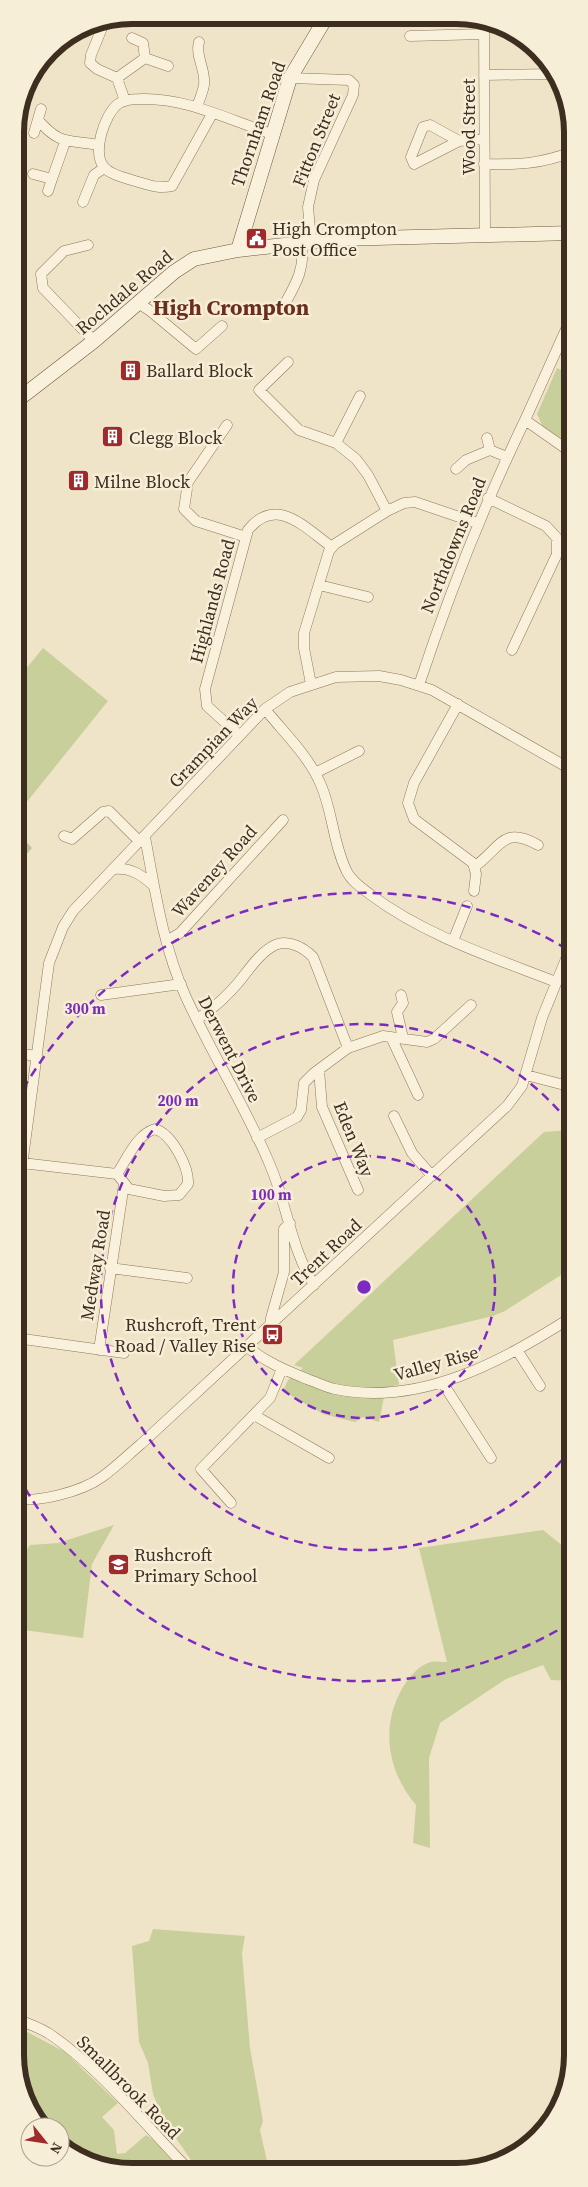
<svg xmlns="http://www.w3.org/2000/svg" width="588" height="2187" viewBox="0 0 588 2187" font-family="'Source Serif 4',serif">
  <style>
    .green { fill: #c9cf9b }
    .cemetery { fill: #bfc49a }
    .lines { fill: none; stroke-linecap: round; stroke-linejoin: round }
    .street-casing { stroke: #8d765c; stroke-width: 11 }
    .secondary-casing { stroke: #6f573f; stroke-width: 15 }
    .street { stroke: #faf1dc; stroke-width: 10 }
    .secondary { stroke: #faf1dc; stroke-width: 14 }
    .ring { fill: none; stroke: #7b2cbf; stroke-width: 2.5; stroke-dasharray: 9 6 }
    .labels { text-anchor: middle; dominant-baseline: central; stroke-width: 5; stroke-linejoin: round; paint-order: stroke }
    .street-label { font-size: 18px; fill: #3d2e20; stroke: #f7eed8 }
    .poi-label { font-size: 18px; fill: #3d2e20; stroke: #f7eed8; text-anchor: start }
    .district-label { font-size: 22px; font-weight: bold; fill: #6b2e1e; stroke: #f7eed8 }
    .rim { fill: none; stroke: #3d2e20; stroke-width: 6 }
    .centre { fill: #7b2cbf; stroke: #f7eed8; stroke-width: 2.5 }
    .ring-label { font-size: 15px; text-anchor: middle; font-weight: bold; fill: #7b2cbf; stroke: #f7eed8; stroke-width: 5; stroke-linejoin: round; paint-order: stroke }
  </style>
  <rect width="100%" height="100%" fill="#f0e4c8"/>
  <!-- green -->
  <path class="green" d="M557 368 572 375V445L543 427 537 414Z
    M43 648 108 701 26 803 16 794 15 682Z
    M572 1130V1268L505 1311 493 1316 393 1340 399 1385 386 1387 379 1422 363 1417 355 1422 323 1414 283 1391 288 1380 303 1368 294 1365 544 1132Z
    M114 1525 92 1564 83 1638 16 1629C16 1600 11 1569 30 1545L58 1543Z
    M543 1530 573 1554V1681L551 1680 543 1665 506 1679 440 1723 429 1758 430 1848 413 1843 416 1805C387 1771 380 1726 403 1687 409 1677 419 1665 431 1662 436 1661 442 1662 447 1662L419 1548Z
    M153 1929 245 1936 242 1953 250 2048 263 2121 260 2130 269 2170H202L191 2160 163 2119 153 2094 148 2063 139 2042 132 1946 149 1941Z
    M16 2026 65 2052 118 2103 102 2117 114 2130 117 2154 125 2153 146 2135 152 2139 184 2170H109L60 2142V2127H42L16 2071Z"/>
  <!-- cemetery -->
  <path class="cemetery" d="M16 831 32 848 16 866Z"/>
  <g class="lines">
    <defs>
      <path id="street" d="M484 20 485 234
        M103 21 104 23 91 55 90 63 97 69 117 78 125 101
        M104 23 117 22
        M410 36 484 34
        M132 38 143 43 145 58
        M484 75 553 74
        M117 78 145 58 168 66
        M290 78 349 80 354 85 353 95 314 180 308 207 311 241
        M197 107C199 100 203 92 204 85 206 69 195 57 199 42
        M212 114 172 186C158 189 149 185 135 181 126 178 110 175 104 167 92 153 104 115 118 104 123 100 132 99 140 99 185 97 229 120 272 134
        M38 120C61 146 67 139 98 145
        M34 133 41 109
        M459 141 414 164 411 157 423 127 430 125 459 141 484 139
        M484 164C518 165 540 164 572 152
        M33 174 52 179 48 191
        M52 179 65 142
        M83 202 94 175 104 168
        M88 245 64 251 41 274 43 288 94 341
        M138 303 149 310 196 349 222 326
        M282 309C295 285 305 271 302 243
        M572 316 525 420 572 453
        M288 362 259 390 299 430 336 443 356 459 368 475 387 511
        M227 425 188 482 184 509 196 521 246 537
        M487 438 490 450
        M336 443 360 396
        M456 469 466 460 490 450 507 457
        M488 498 546 526 557 538V554L512 650
        M319 585 368 597
        M311 684 304 648V633L329 551 335 544 387 511 404 503 415 502 477 523
        M419 685C449 594 483 507 525 420
        M458 704 414 783 408 803 414 819 473 863 476 874 474 891
        M265 709C284 733 309 756 321 785 333 813 333 844 347 872 352 882 362 888 371 895 426 936 492 957 556 982
        M239 735 207 706 205 689 248 530C276 495 304 527 332 547
        M315 773 359 751
        M64 836 72 839 103 812 109 811 140 842
        M145 837C155 890 163 946 185 995 211 1053 246 1107 270 1165 287 1204 291 1249 314 1285
        M474 867C501 848 502 825 538 845
        M114 869C130 867 142 875 154 886
        M167 941 180 933 283 820
        M453 941 467 906
        M101 995 181 984
        M401 995 403 1003 397 1012 403 1038
        M197 1019C213 1009 226 997 238 983 248 971 260 952 275 945 289 939 304 948 313 957L348 1048
        M391 1037 418 1095
        M16 1053 37 1056
        M319 1070 322 1107 358 1190
        M526 1075 572 1087
        M394 1116 412 1153 432 1176
        M155 1129C172 1134 189 1167 188 1184L179 1195 164 1196 129 1189 117 1174C127 1159 137 1134 155 1129Z
        M257 1138 297 1117 301 1110 304 1083 314 1073 348 1048 383 1036 427 1042 434 1039 471 1005
        M22 1163 117 1174
        M16 1211 49 963 63 927 73 911 265 709 290 692 336 677 379 676 401 680 432 690 572 770
        M110 1268 187 1278
        M271 1325V1318L284 1272V1229L290 1223
        M16 1338 124 1353
        M247 1347C266 1362 285 1370 307 1379 316 1382 326 1387 335 1389 421 1407 502 1361 572 1317
        M99 1350 124 1184
        M517 1350 540 1386
        M442 1382 491 1458
        M254 1415 329 1458
        M16 1499C40 1502 81 1492 102 1477 116 1467 128 1455 141 1444L507 1106 522 1086 542 1018 572 944
        M231 1503 201 1469 270 1398 282 1369
        M16 2019C27 2023 38 2027 48 2033 97 2065 147 2127 189 2170"/>
      <path id="secondary" d="M238 250 290 78 327 16
        M15 402 94 341 174 272 194 259 238 250 338 239 572 233"/>
    </defs>
    <!-- street casing -->
    <use href="#street" class="street-casing"/>
    <!-- secondary casing -->
    <use href="#secondary" class="secondary-casing"/>
    <!-- street -->
    <use href="#street" class="street"/>
    <!-- secondary -->
    <use href="#secondary" class="secondary"/>
  </g>
  <!-- distance rings -->
  <g class="ring">
    <circle cx="364" cy="1287" r="131"/>
    <path d="M571 1449A263 263 0 1 1 571 1125"/>
    <path d="M570 1623A394 394 0 0 1 16 1472M16 1102A394 394 0 0 1 570 951"/>
  </g>
  <!-- icons -->
  <defs>
    <symbol id="civic-square" viewBox="-11 -11 22 22"><rect x="-9" y="-9" width="18" height="18" rx="4" fill="#9e2a2b" stroke="#f7eed8"/><path d="M-.6-6.5H3V-4.5H.6V-3L4-1V1h2V6H-6V1h2V-1L-.6-3ZM-1.2 2.5V6h2.4V2.5Z" fill="#fff"/></symbol>
    <symbol id="building-square" viewBox="-11 -11 22 22"><rect x="-9" y="-9" width="18" height="18" rx="4" fill="#9e2a2b" stroke="#f7eed8"/><path d="M-4-6H4V6H1V3H-1V6H-4ZM-2.5-4.3h1.7v1.8h-1.7ZM.8-4.3h1.7v1.8H.8ZM-2.5-1h1.7V.8h-1.7ZM.8-1h1.7V.8H.8Z" fill="#fff"/></symbol>
    <symbol id="bus-square" viewBox="-11 -11 22 22"><rect x="-9" y="-9" width="18" height="18" rx="4" fill="#9e2a2b" stroke="#f7eed8"/><path d="M-5-6H5V4H4V6H2V4H-2V6H-4V4H-5ZM-3.5-4V0h7V-4ZM-3.5 1.2v1.5H-2V1.2ZM2 1.2v1.5H3.5V1.2Z" fill="#fff"/></symbol>
    <symbol id="school-square" viewBox="-11 -11 22 22"><rect x="-9" y="-9" width="18" height="18" rx="4" fill="#9e2a2b" stroke="#f7eed8"/><path d="M0-5L7-2L0 1L-7-2ZM-4 1L0 2.5L4 1V4Q0 6-4 4Z" fill="#fff"/></symbol>
  </defs>
  <g fill-rule="evenodd">
    <use href="#civic-square" x="244" y="226" width="25" height="25"/>
    <use href="#building-square" x="118" y="358" width="25" height="25"/>
    <use href="#building-square" x="100" y="424" width="25" height="25"/>
    <use href="#building-square" x="66" y="468" width="25" height="25"/>
    <use href="#bus-square" x="260" y="1322" width="25" height="25"/>
    <use href="#school-square" x="106" y="1552" width="25" height="25"/>
  </g>
  <g class="labels">
    <!-- street labels -->
    <g class="street-label">
      <text transform="translate(258 124) rotate(-71)">Thornham Road</text>
      <text transform="translate(468 127) rotate(-90)">Wood Street</text>
      <text transform="translate(316 140) rotate(-68)">Fitton Street</text>
      <text transform="translate(124 292) rotate(-40)">Rochdale Road</text>
      <text transform="translate(453 545) rotate(-68)">Northdowns Road</text>
      <text transform="translate(212 601) rotate(-75)">Highlands Road</text>
      <text transform="translate(213 742) rotate(-46)">Grampian Way</text>
      <text transform="translate(214 871) rotate(-48)">Waveney Road</text>
      <text transform="translate(230 1049) rotate(63)">Derwent Drive</text>
      <text transform="translate(354 1139) rotate(68)">Eden Way</text>
      <text transform="translate(326 1252) rotate(-43)">Trent Road</text>
      <text transform="translate(95 1265) rotate(-81)">Medway Road</text>
      <text transform="translate(436 1363) rotate(-16)">Valley Rise</text>
      <text transform="translate(129 2087) rotate(45)">Smallbrook Road</text>
    </g>
    <!-- poi labels -->
    <g class="poi-label">
      <text x="272" y="228">High Crompton<tspan x="272" dy="21">Post Office</tspan></text>
      <text x="146" y="370">Ballard Block</text>
      <text x="129" y="437">Clegg Block</text>
      <text x="94" y="481">Milne Block</text>
      <text x="256" y="1324" text-anchor="end">Rushcroft, Trent<tspan x="256" dy="21">Road / Valley Rise</tspan></text>
      <text x="134" y="1554">Rushcroft<tspan x="134" dy="21">Primary School</tspan></text>
    </g>
    <!-- district labels -->
    <g class="district-label">
      <text x="231" y="307">High Crompton</text>
    </g>
  </g>
  <!-- crop -->
  <path d="M0 0H588V2187H0ZM132 24H456A108 108 0 0 1 564 132V2055A108 108 0 0 1 456 2163H132A108 108 0 0 1 24 2055V132A108 108 0 0 1 132 24Z" fill="#f7eed8" fill-rule="evenodd"/>
  <path class="rim" d="M132 24H456A108 108 0 0 1 564 132V2055A108 108 0 0 1 456 2163H132A108 108 0 0 1 24 2055V132A108 108 0 0 1 132 24Z"/>
  <circle cx="364" cy="1287" r="8" class="centre"/>
  <g class="ring-label">
    <text x="85" y="1014">300 m</text>
    <text x="178" y="1106">200 m</text>
    <text x="271" y="1200">100 m</text>
  </g>
  <!-- north arrow -->
  <g transform="translate(45 2142) rotate(120)"><circle r="24" fill="#f7eed8" stroke="#ada18e"/>
  <path d="M0-4L9 19L0 12L-9 19Z" fill="#9e2a2b"/>
  <text y="-8" font-size="14" font-weight="bold" text-anchor="middle" fill="#3d2e20">N</text>
  </g>
</svg>
